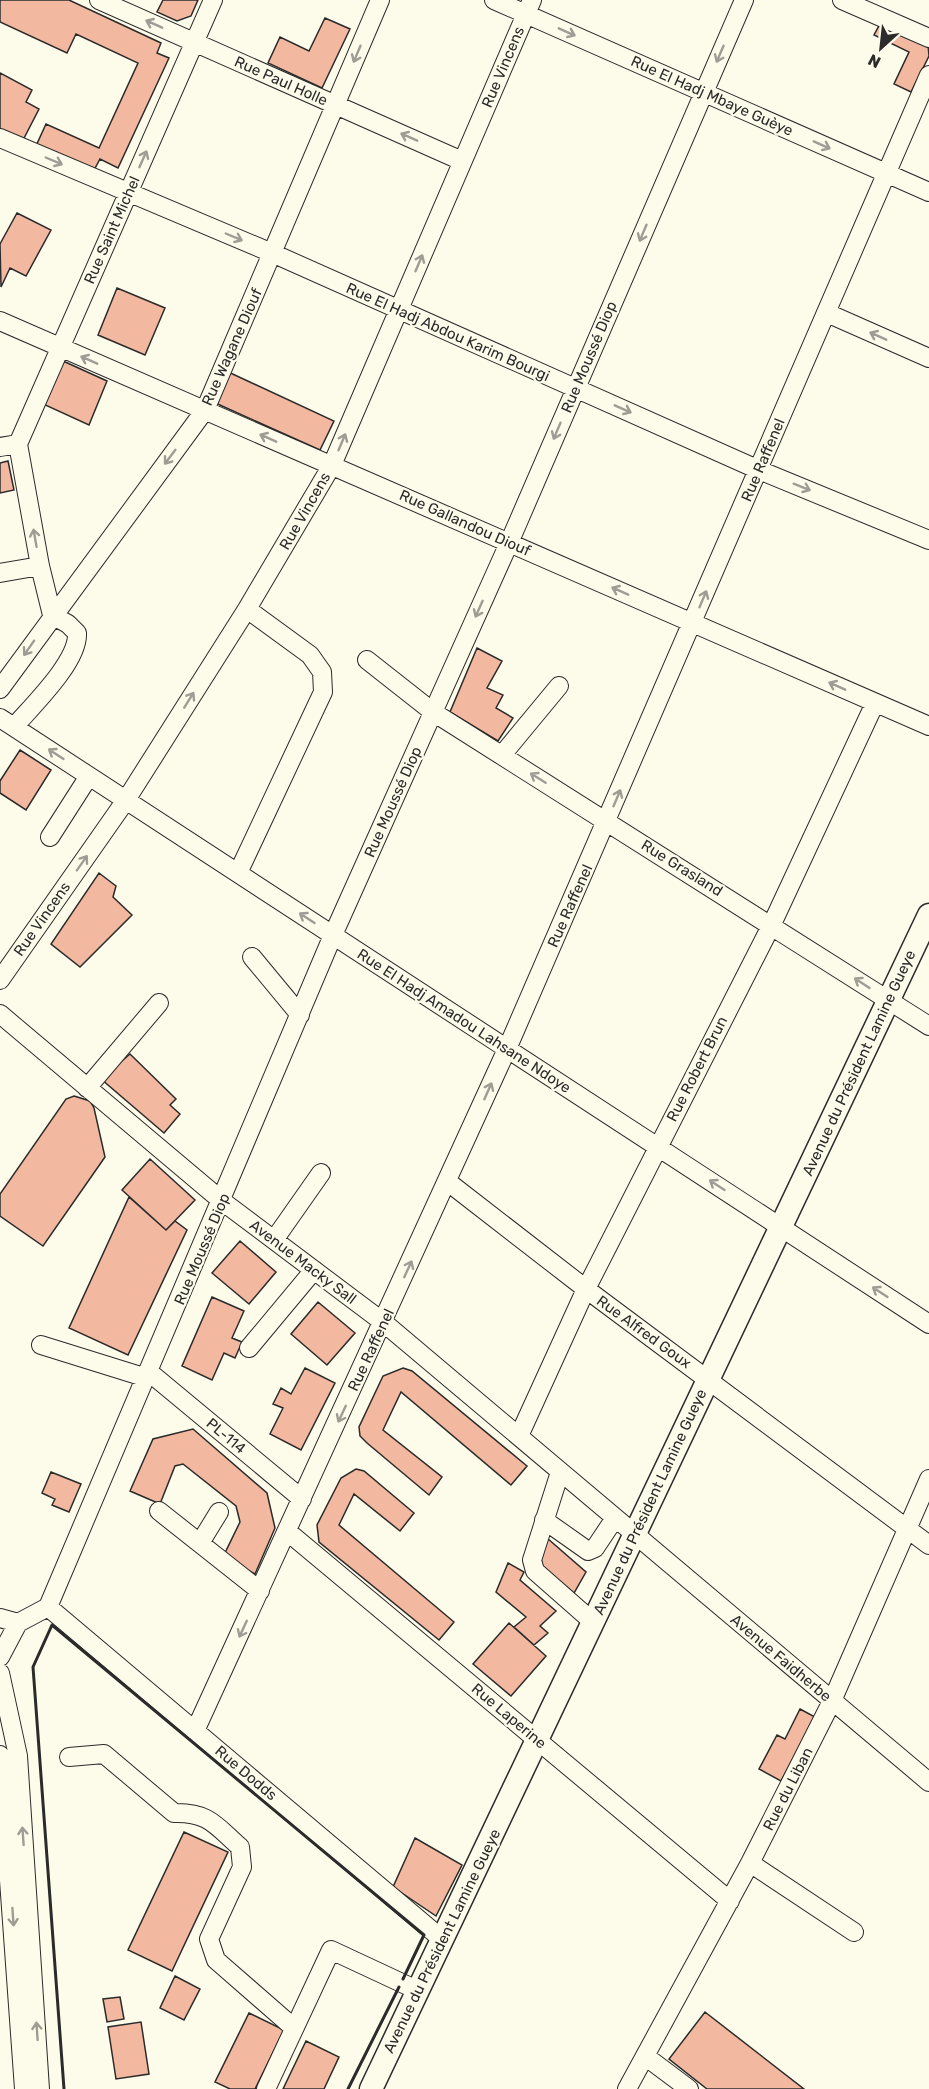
<svg xmlns="http://www.w3.org/2000/svg" width="929" height="2089" viewBox="0 0 929 2089" font-family="Rubik,sans-serif">
  <style>
    .building { fill: #f2b8a0; stroke: #2b2b2b; stroke-width: 1.5 }
    .lines { fill: none; stroke-linecap: round; stroke-linejoin: round }
    .minor-casing { stroke: #2b2b2b; stroke-width: 20 }
    .major-casing { stroke: #2b2b2b; stroke-width: 25 }
    .minor { stroke: #fdfbea; stroke-width: 18 }
    .major { stroke: #fdfbea; stroke-width: 22 }
    .wall { stroke: #2b2b2b; stroke-width: 3 }
    .oneway { stroke: #9e9d94 }
    .labels { text-anchor: middle; dominant-baseline: central; stroke-width: 4.5; stroke-linejoin: round; paint-order: stroke }
    .street-label { font-size: 15px; fill: #2b2b2b; stroke: #fdfbea }
  </style>
  <rect width="100%" height="100%" fill="#fdfbea"/>
  <!-- building -->
  <path class="building" d="M0 0H69L161 43 157 53 169 58 118 168 100 159 93 172 36 146 46 124 99 148 138 63 76 34 67 53 0 22Z
    M163 0H198L191 16 177 21 157 12Z
    M325 18 350 29 322 88 268 63 280 37 309 51Z
    M881 22 928 45 929 56 911 92 894 84 909 52 874 35Z
    M0 73 32 90 26 102 39 109 21 144 0 133Z
    M17 213 51 230 26 276 10 268 1 287 0 244Z
    M117 288 165 308 145 355 98 335Z
    M63 361 107 381 89 425 43 404Z
    M224 370 334 421 320 450 211 401Z
    M8 461 14 490 0 493V463Z
    M477 648 502 661 487 688 503 695 496 708 513 718 498 741 450 712Z
    M20 750 51 770 26 810 0 793V781Z
    M99 873 116 886 113 897 132 915 80 967 51 944Z
    M130 1054 176 1099 170 1105 180 1114 164 1133 101 1079Z
    M74 1096 90 1101 94 1108 105 1157 43 1246 0 1216V1194L66 1099Z
    M150 1159 195 1200 166 1230 122 1190Z
    M129 1197 166 1230 175 1221 187 1230 128 1355 69 1328Z
    M240 1241 276 1272 249 1304 212 1273Z
    M212 1297 244 1311 232 1338 242 1342 235 1358 224 1353 212 1380 182 1366Z
    M318 1302 355 1333 327 1365 291 1334Z
    M305 1368 335 1383 301 1450 270 1434 283 1408 273 1404 281 1388 291 1394Z
    M403 1368 412 1371 527 1466 511 1485 401 1392 383 1430 442 1477 429 1495 367 1443 360 1436 359 1427 383 1376Z
    M193 1429 267 1493 275 1528 255 1574 223 1557 240 1522 236 1506 183 1464 175 1466 160 1504 130 1491 153 1439Z
    M356 1469 364 1471 414 1513 400 1531 354 1494 339 1525 454 1622 439 1640 319 1542 317 1525 341 1478Z
    M51 1472 81 1484 69 1512 52 1505 55 1499 42 1493Z
    M547 1538 586 1572 574 1593 535 1560Z
    M508 1563 524 1572 520 1580 556 1611 540 1626 548 1633 534 1645 514 1627 526 1617 496 1592Z
    M509 1623 546 1656 511 1696 473 1664Z
    M800 1709 815 1717 781 1781 759 1769 777 1735 785 1739Z
    M184 1832 228 1852 172 1971 128 1950Z
    M415 1838 462 1865 436 1916 393 1887Z
    M175 1976 200 1989 184 2020 160 2008Z
    M120 1997 124 2019 107 2022 103 1999Z
    M705 2012 804 2089H707L669 2059Z
    M249 2013 284 2030 255 2089H230L215 2082Z
    M141 2022 149 2074 116 2079 108 2027Z
    M306 2041 339 2057 324 2089H283Z"/>
  <g class="lines">
    <defs>
      <path id="minor" d="M99 0 462 161
        M494 0 929 192
        M842 0 929 38
        M0 138 272 253 759 470 929 540
        M827 313 929 358
        M0 321 929 726
        M18 444 213 0
        M0 447 18 444
        M0 573 40 566
        M367 660 433 712 929 1026
        M0 689 205 410 380 0
        M0 718 929 1324
        M14 727C32 706 79 661 77 633L68 624 52 615 40 566 18 444
        M502 755 559 686
        M50 837 89 776
        M238 873 323 692 322 672 310 655 247 609
        M252 957 300 1015
        M0 980 126 800 247 609 332 465 532 0
        M0 1014 222 1201 383 1322 929 1782
        M87 1088 159 1003
        M448 1182 586 1289 929 1545
        M274 1240 321 1173
        M41 1345 147 1378
        M249 1348 314 1270
        M149 1372 302 1499
        M519 1436 586 1289 772 924 875 703
        M560 1472 532 1560 535 1571 593 1622
        M159 1511 260 1591
        M544 1520 588 1551 595 1548 615 1518
        M288 1532 730 1901
        M200 1543 219 1512
        M48 1607 333 935 509 543 744 0
        M48 1607 443 1940
        M0 1618 18 1623
        M0 1657 18 1623 48 1607
        M0 1673 18 1756 40 2089
        M195 1731 507 1049 929 75
        M0 1755 24 2089
        M69 1757 104 1754 174 1813C209 1812 216 1826 240 1847L242 1867 209 1939 216 1960 294 2028
        M750 1863 854 1932
        M645 2056 689 2089
        M266 2089 331 1950 419 1991
        M627 2089 750 1863 832 1701 929 1479"/>
      <path id="major" d="M371 2089 929 915"/>
    </defs>
    <!-- minor casing -->
    <use href="#minor" class="minor-casing"/>
    <!-- major casing -->
    <use href="#major" class="major-casing"/>
    <!-- minor -->
    <use href="#minor" class="minor"/>
    <!-- major -->
    <use href="#major" class="major"/>
    <!-- wall -->
    <path class="wall" d="M64 2089 33 1667 52 1625 424 1935 403 1979
      M348 2089 399 1987"/>
  </g>
  <!-- one-way arrows -->
  <defs><path id="oneway-shaft" d="M-6 0H5M1.5-3L5.5 0L1.5 3" fill="none" stroke-width="1.6" stroke-linecap="round" stroke-linejoin="round" transform="scale(1.5)"/></defs>
  <g class="oneway">
    <use href="#oneway-shaft" transform="translate(154 24) rotate(-156)"/>
    <use href="#oneway-shaft" transform="translate(567 32) rotate(24)"/>
    <use href="#oneway-shaft" transform="translate(357 54) rotate(113)"/>
    <use href="#oneway-shaft" transform="translate(720 54) rotate(113)"/>
    <use href="#oneway-shaft" transform="translate(409 137) rotate(-156)"/>
    <use href="#oneway-shaft" transform="translate(822 145) rotate(24)"/>
    <use href="#oneway-shaft" transform="translate(143 159) rotate(-66)"/>
    <use href="#oneway-shaft" transform="translate(54 161) rotate(23)"/>
    <use href="#oneway-shaft" transform="translate(643 233) rotate(113)"/>
    <use href="#oneway-shaft" transform="translate(234 237) rotate(23)"/>
    <use href="#oneway-shaft" transform="translate(419 263) rotate(-67)"/>
    <use href="#oneway-shaft" transform="translate(878 336) rotate(-156)"/>
    <use href="#oneway-shaft" transform="translate(89 360) rotate(-156)"/>
    <use href="#oneway-shaft" transform="translate(623 409) rotate(24)"/>
    <use href="#oneway-shaft" transform="translate(557 431) rotate(113)"/>
    <use href="#oneway-shaft" transform="translate(268 438) rotate(-156)"/>
    <use href="#oneway-shaft" transform="translate(342 442) rotate(-67)"/>
    <use href="#oneway-shaft" transform="translate(170 457) rotate(127)"/>
    <use href="#oneway-shaft" transform="translate(802 487) rotate(22)"/>
    <use href="#oneway-shaft" transform="translate(35 538) rotate(-100)"/>
    <use href="#oneway-shaft" transform="translate(620 591) rotate(-156)"/>
    <use href="#oneway-shaft" transform="translate(703 599) rotate(-67)"/>
    <use href="#oneway-shaft" transform="translate(479 609) rotate(114)"/>
    <use href="#oneway-shaft" transform="translate(29 648) rotate(125)"/>
    <use href="#oneway-shaft" transform="translate(837 686) rotate(-156)"/>
    <use href="#oneway-shaft" transform="translate(189 700) rotate(-58)"/>
    <use href="#oneway-shaft" transform="translate(56 754) rotate(-147)"/>
    <use href="#oneway-shaft" transform="translate(538 778) rotate(-148)"/>
    <use href="#oneway-shaft" transform="translate(617 798) rotate(-67)"/>
    <use href="#oneway-shaft" transform="translate(82 863) rotate(-55)"/>
    <use href="#oneway-shaft" transform="translate(307 918) rotate(-147)"/>
    <use href="#oneway-shaft" transform="translate(862 983) rotate(-147)"/>
    <use href="#oneway-shaft" transform="translate(488 1091) rotate(-66)"/>
    <use href="#oneway-shaft" transform="translate(717 1185) rotate(-147)"/>
    <use href="#oneway-shaft" transform="translate(408 1269) rotate(-65)"/>
    <use href="#oneway-shaft" transform="translate(880 1292) rotate(-147)"/>
    <use href="#oneway-shaft" transform="translate(342 1414) rotate(115)"/>
    <use href="#oneway-shaft" transform="translate(243 1629) rotate(115)"/>
    <use href="#oneway-shaft" transform="translate(23 1836) rotate(-94)"/>
    <use href="#oneway-shaft" transform="translate(13 1917) rotate(86)"/>
    <use href="#oneway-shaft" transform="translate(37 2031) rotate(-94)"/>
  </g>
  <g class="labels">
    <!-- street labels -->
    <g class="street-label">
      <text transform="translate(503 67) rotate(-67)">Rue Vincens</text>
      <text transform="translate(281 81) rotate(24)">Rue Paul Holle</text>
      <text transform="translate(712 96) rotate(24)">Rue El Hadj Mbaye Guèye</text>
      <text transform="translate(112 230) rotate(-66)">Rue Saint Michel</text>
      <text transform="translate(448 332) rotate(24)">Rue El Hadj Abdou Karim Bourgi</text>
      <text transform="translate(232 347) rotate(-66)">Rue Wagane Diouf</text>
      <text transform="translate(589 357) rotate(-67)">Rue Moussé Diop</text>
      <text transform="translate(763 460) rotate(-67)">Rue Raffenel</text>
      <text transform="translate(305 511) rotate(-60)">Rue Vincens</text>
      <text transform="translate(465 523) rotate(24)">Rue Gallandou Diouf</text>
      <text transform="translate(393 802) rotate(-66)">Rue Moussé Diop</text>
      <text transform="translate(682 868) rotate(32)">Rue Grasland</text>
      <text transform="translate(570 906) rotate(-66)">Rue Raffenel</text>
      <text transform="translate(42 919) rotate(-55)">Rue Vincens</text>
      <text transform="translate(464 1021) rotate(33)">Rue El Hadj Amadou Lahsane Ndoye</text>
      <text transform="translate(859 1063) rotate(-65)">Avenue du Président Lamine Gueye</text>
      <text transform="translate(697 1069) rotate(-63)">Rue Robert Brun</text>
      <text transform="translate(202 1249) rotate(-67)">Rue Moussé Diop</text>
      <text transform="translate(303 1262) rotate(37)">Avenue Macky Sall</text>
      <text transform="translate(644 1332) rotate(36)">Rue Alfred Goux</text>
      <text transform="translate(371 1350) rotate(-65)">Rue Raffenel</text>
      <text transform="translate(226 1436) rotate(40)">PL-114</text>
      <text transform="translate(650 1502) rotate(-65)">Avenue du Président Lamine Gueye</text>
      <text transform="translate(781 1658) rotate(40)">Avenue Faidherbe</text>
      <text transform="translate(509 1716) rotate(40)">Rue Laperine</text>
      <text transform="translate(246 1773) rotate(40)">Rue Dodds</text>
      <text transform="translate(788 1789) rotate(-63)">Rue du Liban</text>
      <text transform="translate(442 1941) rotate(-64)">Avenue du Président Lamine Gueye</text>
    </g>
  </g>
  <!-- north arrow -->
  <g transform="translate(881 48) rotate(207)" stroke="#fdfbea" stroke-width="4.5" paint-order="stroke">
  <path d="M0-4.5L10 22L0 15L-10 22Z" fill="#2b2b2b"/>
  <text y="-9" font-size="16" font-weight="bold" text-anchor="middle" fill="#2b2b2b">N</text>
  </g>
</svg>
